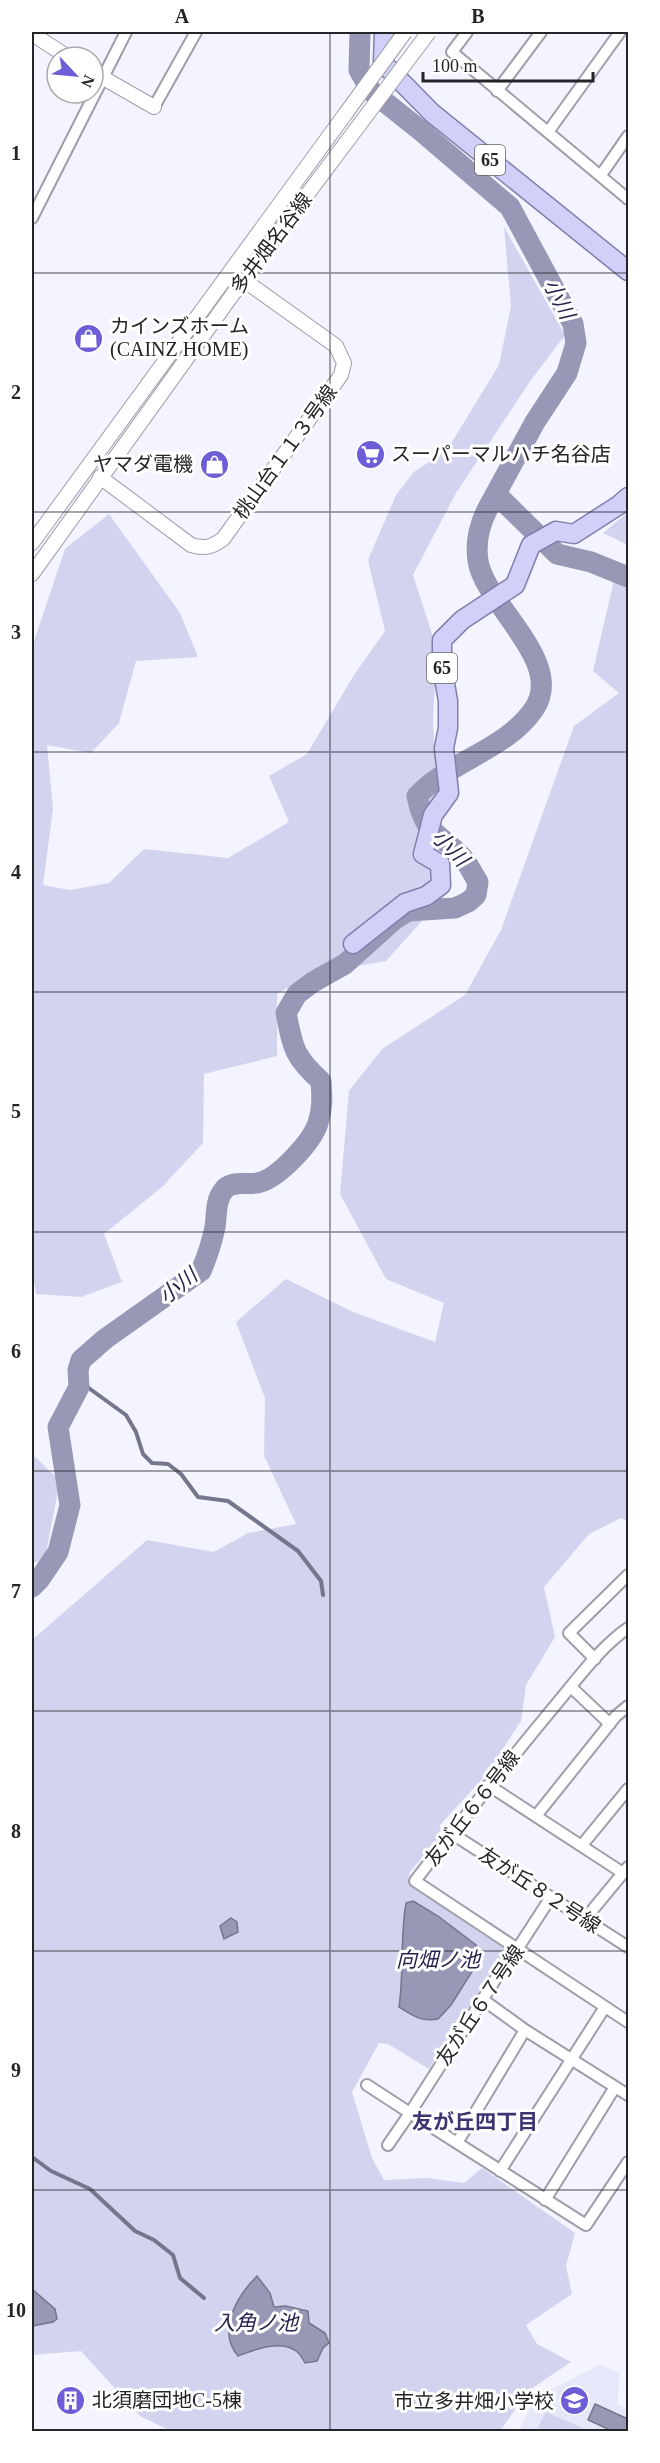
<svg xmlns="http://www.w3.org/2000/svg" width="660" height="2463" viewBox="0 0 660 2463" font-family="'Times New Roman','Noto Sans JP',serif">
  <style>
    .built { fill: #e6e7f9 }
    .green { fill: #d2d3ef }
    .water { fill: #9797b6; stroke: #75758c; stroke-width: 1.5 }
    .lines { fill: none; stroke-linecap: round; stroke-linejoin: round }
    .stream { stroke: #75758c; stroke-width: 4 }
    .river { stroke: #9797b6; stroke-width: 21 }
    .minor-casing { stroke: #9e9ea9; stroke-width: 14 }
    .tertiary-casing { stroke: #9e9ea9; stroke-width: 16 }
    .primary-casing { stroke: #817fad; stroke-width: 21 }
    .minor { stroke: #fff; stroke-width: 10 }
    .tertiary { stroke: #fff; stroke-width: 14 }
    .primary { stroke: #d1d0f8; stroke-width: 18 }
    .tertiary-bridge-casing { stroke: #9e9ea9; stroke-width: 16; stroke-linecap: butt }
    .tertiary-bridge { stroke: #fff; stroke-width: 14 }
    .grid { fill: none; stroke: #252529; stroke-width: 1.5; stroke-opacity: 0.55 }
    .labels { text-anchor: middle; dominant-baseline: central; stroke-width: 6; stroke-linejoin: round; paint-order: stroke }
    .shield { fill: #fff; stroke: #666669; stroke-width: 1.5 }
    .shield-label { font-size: 18px; font-weight: bold; fill: #252529 }
    .street-label { font-size: 20px; fill: #252529; stroke: #fff }
    .poi-label { font-size: 20px; fill: #252529; stroke: #fff; text-anchor: start }
    .water-label { font-size: 21px; font-style: italic; fill: #27234d; stroke: #fff }
    .neighbourhood-label { font-size: 21px; font-weight: bold; fill: #3b3572; stroke: #fff }
    .neatline { fill: none; stroke: #252529; stroke-width: 2 }
    .grid-label { font-size: 20px; text-anchor: middle; font-weight: bold; fill: #252529 }
  </style>
  <rect width="100%" height="100%" fill="#f3f4ff"/>
  <!-- built -->
  <path class="built" d="M601 2364 620 2374 617 2404 628 2411V2431L518 2432 535 2398Z"/>
  <!-- green -->
  <path class="green" d="M504 227 565 335 531 380 456 493 413 575 437 649 433 719 439 826 449 891 386 961 311 974 277 994V1056L204 1074 203 1143 162 1187 104 1234 122 1282 81 1297 36 1294 32 1270V647L65 549 109 514 180 613 198 657 136 661 119 723 91 753 47 745 53 809 43 885 70 890 109 883 144 849 228 858 289 822 269 776 307 754 354 675 385 631 368 560 396 495 414 472 447 450 499 365 511 306Z
    M628 512V545L603 533Z
    M618 563 628 566V1522L621 1518 589 1534 544 1587 555 1637 526 1685 521 1721 485 1776 439 1826 444 1831 410 1872 408 1882 503 1943 504 1953 429 2069 388 2044 379 2043 352 2092 372 2158 384 2180 426 2178 464 2183 482 2168 575 2233 566 2266 572 2294 526 2325 537 2344 571 2362 528 2391 500 2431H171L140 2416 81 2351 32 2355V1640L147 1540 214 1552 248 1533 296 1524 264 1456 265 1398 236 1322 286 1279 353 1312 435 1342 444 1303 386 1279 340 1194 349 1091 382 1049 465 995 501 930 574 726 619 693 593 671Z
    M32 1454 60 1481 45 1558 32 1564Z
    M546 2412 590 2431H536Z"/>
  <!-- water -->
  <path class="water" d="M413 1901 438 1916 476 1945 480 1959 451 2005 438 2019C421 2022 413 2016 399 2007 404 1972 400 1937 406 1903Z
    M231 1918 237 1922 238 1932 224 1939 220 1926Z
    M257 2276 270 2293 274 2307 286 2306 308 2311 309 2323 325 2333 329 2343 323 2348 317 2361 305 2363C303 2359 300 2354 296 2351 280 2339 254 2350 238 2356 216 2330 238 2295 257 2276Z
    M32 2289 55 2309 57 2319 53 2322 32 2326Z
    M595 2404 628 2419V2431H612L588 2420Z"/>
  <g class="lines">
    <!-- stream -->
    <path class="stream" d="M79 1381 126 1415 136 1432 143 1454 152 1463 168 1464 181 1474 198 1497 228 1501 298 1551 321 1581 323 1595
      M32 2157 51 2171 90 2189 135 2231 154 2240 173 2255 180 2278 204 2298"/>
    <!-- river -->
    <path class="river" d="M496 494 557 554 591 562 628 577
      M32 1587 39 1580 58 1552 70 1505 58 1427 79 1387 78 1370 81 1360 105 1339 201 1271C207 1257 212 1242 215 1227 217 1215 215 1201 223 1191 230 1180 246 1185 257 1183 277 1180 312 1142 318 1123 323 1108 322 1096 321 1081 294 1057 293 1048 286 1013L297 994 313 982 345 964 395 919 408 911 455 908 468 902 476 895 478 882C473 874 469 865 463 858 438 831 425 836 417 796 451 760 506 750 534 709 566 662 485 605 478 561 475 541 479 525 488 508L535 422 567 373 576 343 573 324 510 207 420 130 371 91 359 70 360 32"/>
    <defs>
      <path id="minor" d="M467 32 452 52 628 199
        M497 91 541 32
        M154 107 196 32
        M548 132 620 32
        M601 175 628 136
        M32 218 126 32
        M628 1628C599 1648 576 1681 553 1708 506 1765 460 1822 415 1881L628 2022
        M595 1659 569 1633 628 1575
        M571 1687 610 1724
        M488 1785 623 1873
        M536 1816 616 1716 628 1706
        M451 1833 628 1947
        M582 1845 628 1789
        M551 1897 518 1948 511 1955 410 2113 586 2225 628 2162
        M585 1919 628 1867
        M482 1999 525 2030 628 2095
        M367 2085 410 2113 388 2145
        M457 2143 525 2030
        M500 2171 605 2007
        M545 2200 615 2087"/>
      <path id="tertiary" d="M33 32 40 39 68 57
        M93 72 154 107
        M100 477 191 545C205 549 212 547 223 539L341 375 344 363 336 346 238 276
        M32 543 346 113
        M32 574 243 280 360 124"/>
      <path id="primary" d="M384 32 383 63 432 113 628 271
        M353 944 405 903 426 896 441 885 440 864 423 854 433 815 449 793 444 748 448 728V701L442 667V640L462 620 515 585 531 545 556 531 574 534 619 505 628 497"/>
    </defs>
    <!-- minor casing -->
    <use href="#minor" class="minor-casing"/>
    <!-- tertiary casing -->
    <use href="#tertiary" class="tertiary-casing"/>
    <!-- primary casing -->
    <use href="#primary" class="primary-casing"/>
    <!-- minor -->
    <use href="#minor" class="minor"/>
    <!-- tertiary -->
    <use href="#tertiary" class="tertiary"/>
    <!-- primary -->
    <use href="#primary" class="primary"/>
    <defs>
      <path id="tertiary-bridge" d="M346 113 405 32
        M360 124 429 32"/>
    </defs>
    <!-- tertiary-bridge casing -->
    <use href="#tertiary-bridge" class="tertiary-bridge-casing"/>
    <!-- tertiary-bridge -->
    <use href="#tertiary-bridge" class="tertiary-bridge"/>
  </g>
  <!-- grid -->
  <path class="grid" d="M330 32V2432M32 273H628M32 512H628M32 752H628M32 992H628M32 1232H628M32 1471H628M32 1711H628M32 1951H628M32 2190H628"/>
  <!-- icons -->
  <defs>
    <symbol id="shop-disc" viewBox="-11 -11 22 22"><circle r="9.5" fill="#6d5ed7" stroke="#fff"/><path d="M-5-2.5h2.3a2.7 3.5 0 0 1 5.4 0H5L5.5 6h-11ZM-1.5-2.5h3a1.5 2.3 0 0 0-3 0Z" fill="#fff"/></symbol>
    <symbol id="supermarket-disc" viewBox="-11 -11 22 22"><circle r="9.5" fill="#6d5ed7" stroke="#fff"/><path d="M-6-5.5h2.5l.6 2H6L4.5 2H-2.5L-4.4-4H-6ZM-1.5 3.2a1.3 1.3 0 1 0 .1 0ZM3 3.2a1.3 1.3 0 1 0 .1 0Z" fill="#fff"/></symbol>
    <symbol id="building-disc" viewBox="-11 -11 22 22"><circle r="9.5" fill="#6d5ed7" stroke="#fff"/><path d="M-4-6H4V6H1V3H-1V6H-4ZM-2.5-4.3h1.7v1.8h-1.7ZM.8-4.3h1.7v1.8H.8ZM-2.5-1h1.7V.8h-1.7ZM.8-1h1.7V.8H.8Z" fill="#fff"/></symbol>
    <symbol id="school-disc" viewBox="-11 -11 22 22"><circle r="9.5" fill="#6d5ed7" stroke="#fff"/><path d="M0-5L7-2L0 1L-7-2ZM-4 1L0 2.5L4 1V4Q0 6-4 4Z" fill="#fff"/></symbol>
  </defs>
  <g fill-rule="evenodd">
    <use href="#shop-disc" x="72" y="322" width="33" height="33"/>
    <use href="#supermarket-disc" x="354" y="438" width="33" height="33"/>
    <use href="#shop-disc" x="198" y="448" width="33" height="33"/>
    <use href="#building-disc" x="54" y="2384" width="33" height="33"/>
    <use href="#school-disc" x="558" y="2384" width="33" height="33"/>
  </g>
  <g class="labels">
    <!-- shield labels -->
    <g class="shield">
      <rect x="475" y="145" width="30" height="30" rx="4.5"/>
      <rect x="427" y="653" width="30" height="30" rx="4.5"/>
    </g>
    <g class="shield-label">
      <text x="490" y="160">65</text>
      <text x="442" y="668">65</text>
    </g>
    <!-- street labels -->
    <g class="street-label">
      <text transform="translate(271 243) rotate(-53)">多井畑名谷線</text>
      <text transform="translate(285 452) rotate(-54)">桃山台１１３号線</text>
      <text transform="translate(472 1808) rotate(-52)">友が丘６６号線</text>
      <text transform="translate(540 1890) rotate(33)">友が丘８２号線</text>
      <text transform="translate(480 2005) rotate(-56)">友が丘６７号線</text>
    </g>
    <!-- poi labels -->
    <g class="poi-label">
      <text x="110" y="326">カインズホーム<tspan x="110" dy="23">(CAINZ HOME)</tspan></text>
      <text x="391" y="454">スーパーマルハチ名谷店</text>
      <text x="193" y="464" text-anchor="end">ヤマダ電機</text>
      <text x="92" y="2400">北須磨団地C-5棟</text>
      <text x="554" y="2401" text-anchor="end">市立多井畑小学校</text>
    </g>
    <!-- water labels -->
    <g class="water-label">
      <text transform="translate(559 299) rotate(63)">小川</text>
      <text transform="translate(450 848) rotate(46)">小川</text>
      <text transform="translate(178 1286) rotate(-39)">小川</text>
      <text x="438" y="1960">向畑ノ池</text>
      <text x="256" y="2323">入角ノ池</text>
    </g>
    <!-- neighbourhood labels -->
    <g class="neighbourhood-label">
      <text x="475" y="2122">友が丘四丁目</text>
    </g>
  </g>
  <!-- border -->
  <rect width="660" height="2463" fill="none" stroke="#ffffff" stroke-width="66"/>
  <!-- north arrow -->
  <g transform="translate(75 75) rotate(116)"><circle r="28" fill="#ffffff" stroke="#a8a8a9" stroke-width="1.5"/>
  <path d="M0-4.5L10 22L0 15L-10 22Z" fill="#6d5ed7"/>
  <text y="-9" font-size="16" font-weight="bold" text-anchor="middle" fill="#252529">N</text>
  </g>
  <!-- scale -->
  <path d="M423 72v9h170v-9" fill="none" stroke="#252529" stroke-width="3"/>
  <text x="432" y="72" font-size="18" fill="#252529" stroke="#ffffff" stroke-width="4.5" paint-order="stroke">100 m</text>
  <rect x="33" y="33" width="594" height="2397" class="neatline"/>
  <g class="grid-label">
    <text x="182" y="23">A</text>
    <text x="478" y="23">B</text>
    <text x="16" y="160">1</text>
    <text x="16" y="399">2</text>
    <text x="16" y="639">3</text>
    <text x="16" y="879">4</text>
    <text x="16" y="1118">5</text>
    <text x="16" y="1358">6</text>
    <text x="16" y="1598">7</text>
    <text x="16" y="1838">8</text>
    <text x="16" y="2077">9</text>
    <text x="16" y="2317">10</text>
  </g>
</svg>
